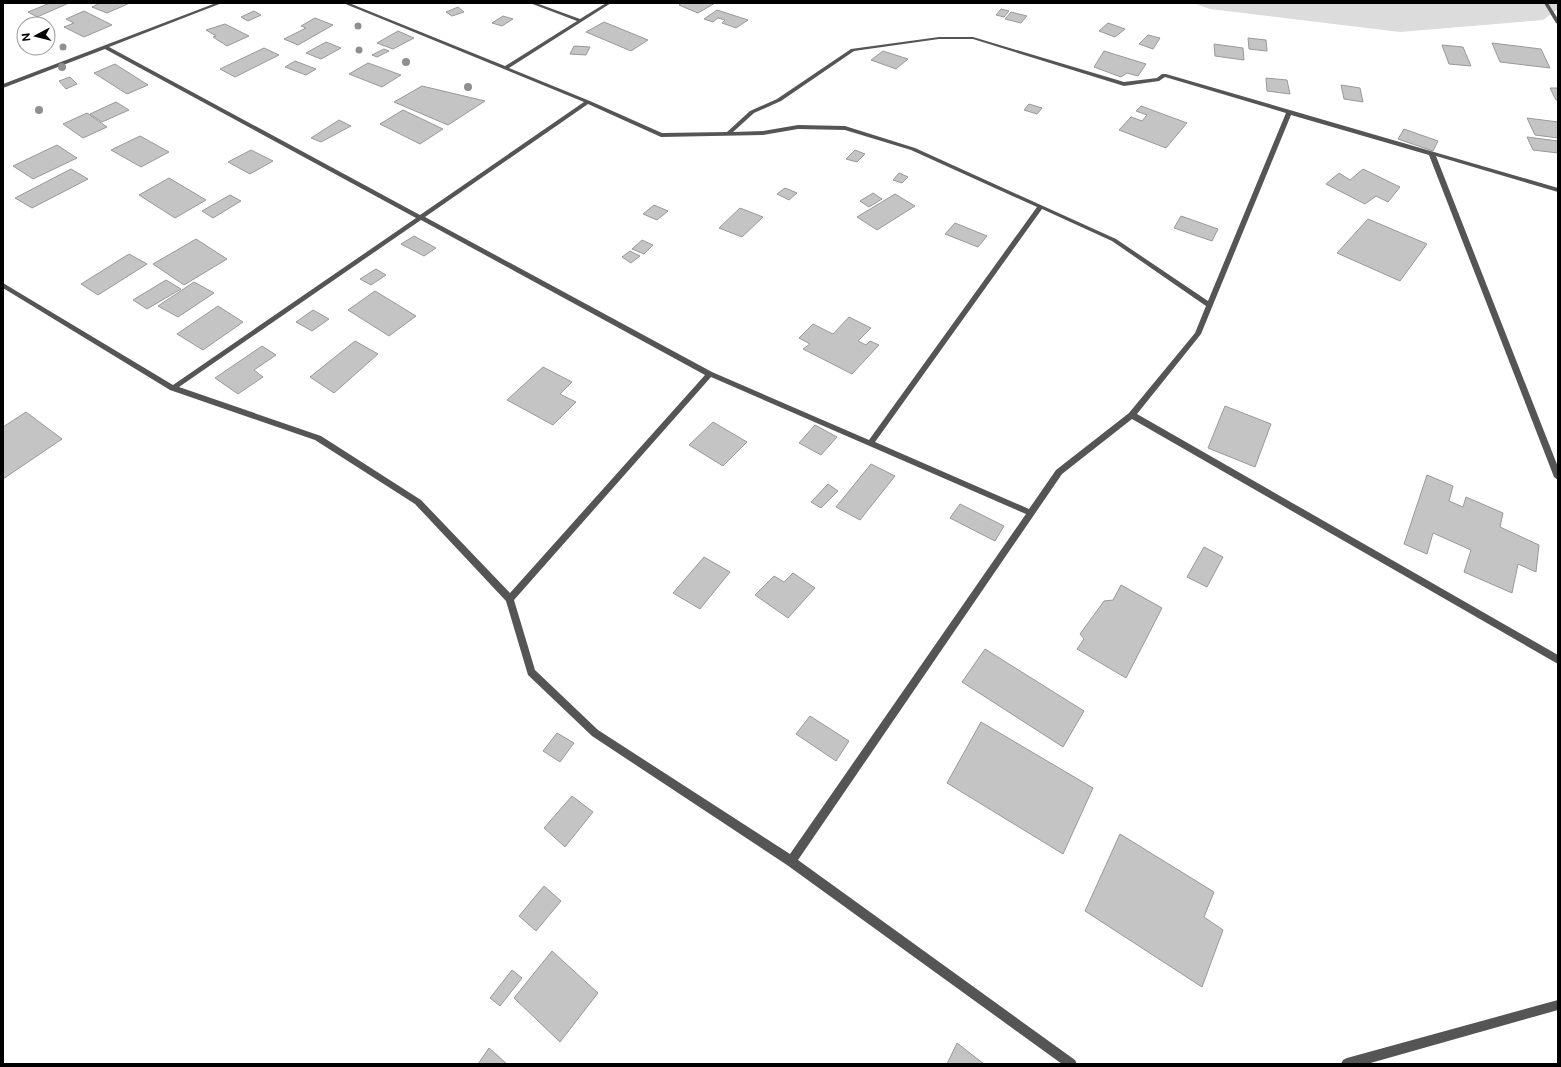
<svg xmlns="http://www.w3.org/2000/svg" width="1561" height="1067" viewBox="0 0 1561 1067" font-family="'Public Sans',sans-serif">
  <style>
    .green { fill: #dcdcdc }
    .building { fill: #c4c4c4; stroke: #999 }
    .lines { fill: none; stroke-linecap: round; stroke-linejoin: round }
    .street { fill: #555; fill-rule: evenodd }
    .tree { fill: #8f8f8f }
  </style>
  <rect width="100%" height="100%" fill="#fff"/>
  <!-- green -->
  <path class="green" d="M1193 3H1558V9L1543 20 1400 32 1210 9Z"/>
  <!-- building -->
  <path class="building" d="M50 3H69L37 17 28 12Z
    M100 3H130L107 13 92 7Z
    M682 3H715L698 13 679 5Z
    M458 7 464 12 452 16 446 12Z
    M1001 9 1009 11 1004 17 996 15Z
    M717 10 748 20 736 28 722 23 725 20 718 18 713 22 704 19Z
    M84 11 112 25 84 37 64 27 74 23 66 19Z
    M254 11 261 15 248 21 241 17Z
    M1011 12 1027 16 1021 23 1005 19Z
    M503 16 513 19 502 26 492 23Z
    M315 18 333 25 298 45 284 39 306 28 301 26Z
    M604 22 648 40 631 51 586 32Z
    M1108 23 1125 29 1115 37 1099 31Z
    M225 24 249 36 227 46 213 37 216 36 206 30Z
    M398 31 414 38 393 49 377 43Z
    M1148 35 1160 38 1153 49 1139 44Z
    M1248 38 1266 40 1267 51 1249 49Z
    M326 42 341 48 321 59 306 53Z
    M1492 43 1541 49 1550 68 1500 62Z
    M1214 44 1243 48 1244 60 1215 56Z
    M1442 45 1463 47 1471 66 1449 64Z
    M574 46 590 47 586 55 570 54Z
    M264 48 279 55 235 77 220 69Z
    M384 49 389 51 377 57 372 55Z
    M883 51 908 59 896 69 871 60Z
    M1104 51 1146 64 1138 76 1127 73 1121 77 1094 67Z
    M295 61 316 69 306 75 285 67Z
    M368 63 401 75 382 87 349 74Z
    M115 64 148 85 127 94 94 73Z
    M70 77 77 84 66 89 59 81Z
    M1266 78 1287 80 1290 94 1267 91Z
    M1341 85 1360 88 1363 102 1344 99Z
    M422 86 485 101 448 125 394 102Z
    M1550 88H1558V100H1556Z
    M116 102 129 110 102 122 90 114Z
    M1029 104 1042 108 1037 114 1024 110Z
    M1141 106 1187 123 1166 148 1119 130 1131 117 1142 121 1147 115 1136 111Z
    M403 110 443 129 420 144 380 124Z
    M87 113 107 127 83 138 63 124Z
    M1527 118 1558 122V138L1535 135Z
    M339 120 351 126 321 142 311 138Z
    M1404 129 1438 141 1433 151 1398 139Z
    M140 136 169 152 141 167 111 150Z
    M1527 137 1558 141V153L1533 150Z
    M57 145 77 158 33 179 13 166Z
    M251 150 273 161 250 174 228 162Z
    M855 150 865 154 857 162 846 159Z
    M71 169 88 179 32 208 15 198Z
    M1363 169 1400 187 1388 202 1376 196 1365 204 1326 184 1339 173 1350 180Z
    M899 173 908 177 902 183 893 180Z
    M169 178 206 200 175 218 139 195Z
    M785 188 797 193 789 200 777 194Z
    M873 193 882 199 869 207 860 201Z
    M895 194 915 206 877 230 857 217Z
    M230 195 241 201 213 218 202 211Z
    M654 205 668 211 657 220 643 214Z
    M740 208 763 217 742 237 719 228Z
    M1181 216 1218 229 1212 241 1174 228Z
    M1368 219 1427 244 1400 281 1337 253Z
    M955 223 987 236 978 247 945 234Z
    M414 236 436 248 424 256 401 244Z
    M196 239 227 259 184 285 153 264Z
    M642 240 653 245 644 254 632 249Z
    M630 251 640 256 631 263 622 257Z
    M129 254 147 264 98 295 81 284Z
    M376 269 386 275 371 285 360 279Z
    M166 280 181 289 147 309 133 300Z
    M194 282 214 293 178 317 158 306Z
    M375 291 416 316 389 336 348 310Z
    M218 306 243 322 203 350 177 334Z
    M313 310 329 319 312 331 296 322Z
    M849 317 871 328 858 341 866 345 870 341 879 345 852 374 803 349 810 344 799 338 813 324 833 334Z
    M355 341 378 354 334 393 310 377Z
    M262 346 276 355 254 370 263 377 238 394 215 378Z
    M543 367 572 382 560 394 576 402 553 425 507 400Z
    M1225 406 1271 424 1255 467 1208 448Z
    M26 412 62 439 3 479V427Z
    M713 422 747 442 723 466 689 445Z
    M815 425 837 437 821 455 799 443Z
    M871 464 895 476 860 520 836 507Z
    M1427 475 1453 486 1449 501 1463 507 1466 497 1503 513 1500 527 1539 545 1536 572 1518 564 1512 593 1464 572 1471 550 1433 533 1427 554 1404 544Z
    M828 484 838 491 821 508 811 502Z
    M960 504 1004 526 995 541 950 518Z
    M1204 547 1223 557 1207 587 1187 577Z
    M704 557 730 572 700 609 673 593Z
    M793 573 815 588 788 618 755 595 774 576 784 582Z
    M1121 585 1162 608 1126 678 1077 649 1084 639 1080 634 1104 601 1113 600Z
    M985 649 1084 711 1063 747 962 682Z
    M810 716 849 741 836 761 796 734Z
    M981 722 1093 788 1063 854 947 783Z
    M557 733 574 743 560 762 543 751Z
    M572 796 593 812 565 847 544 828Z
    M1120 834 1214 892 1204 917 1223 930 1202 987 1085 911Z
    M544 886 561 901 536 931 519 916Z
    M552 951 598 993 560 1042 514 998Z
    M512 970 522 978 500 1006 490 998Z
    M957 1043 984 1064H947Z
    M489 1048 507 1064H478Z"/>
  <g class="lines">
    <!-- street -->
    <path class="street" d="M216 3H222L109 47 420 215 584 102 343 3H349L505 66 577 21 530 3H536L580 19 606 3H611L509 68 590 101 662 133 727 132 750 111 777 99 851 49 939 37H973L1124 82 1157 78 1162 74H1166L1558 188V192L1436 156 1558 467V480L1554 477 1429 155 1291 115 1201 334 1137 414 1558 655V664L1132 419 1062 474 798 860 1075 1060 1077 1064H1062L787 865 592 736 528 675 506 601 415 504 315 440 170 390 3 288V283L173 385 416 218 105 49 3 88V84ZM939 39H973L1124 86 1159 81 1165 77 1286 113 1208 301 1116 239 915 148 845 126 798 125 763 131 733 132 754 113 781 101 854 51ZM588 104 661 137 763 135 798 129 845 130 911 150 1037 207 869 440 712 372 425 217ZM1042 209 1112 241 1206 306 1195 333 1129 413 1056 470 1029 509 875 442ZM421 220 705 375 510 593 421 500 321 436 179 387ZM711 377 1026 514 790 854 598 730 535 670 514 600Z
      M1544 3H1548L1558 19V24L1556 23Z
      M1558 1000V1010L1367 1064H1341L1343 1060 1347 1058Z"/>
  </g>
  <!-- trees -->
  <g class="tree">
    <circle cx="358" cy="26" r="3.5"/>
    <circle cx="63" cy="47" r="3.5"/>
    <circle cx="359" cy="50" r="3.5"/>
    <circle cx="406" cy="62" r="4"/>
    <circle cx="62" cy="67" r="4"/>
    <circle cx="468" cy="87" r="4"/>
    <circle cx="39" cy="110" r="4"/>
  </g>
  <!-- border -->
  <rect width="1561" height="1067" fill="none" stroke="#000000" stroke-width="8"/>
  <!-- north arrow -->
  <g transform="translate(36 36) rotate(263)"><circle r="19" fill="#ffffff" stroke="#999999"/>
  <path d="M0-3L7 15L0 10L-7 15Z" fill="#000000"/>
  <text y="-6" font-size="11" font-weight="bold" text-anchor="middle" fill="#000000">N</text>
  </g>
</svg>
